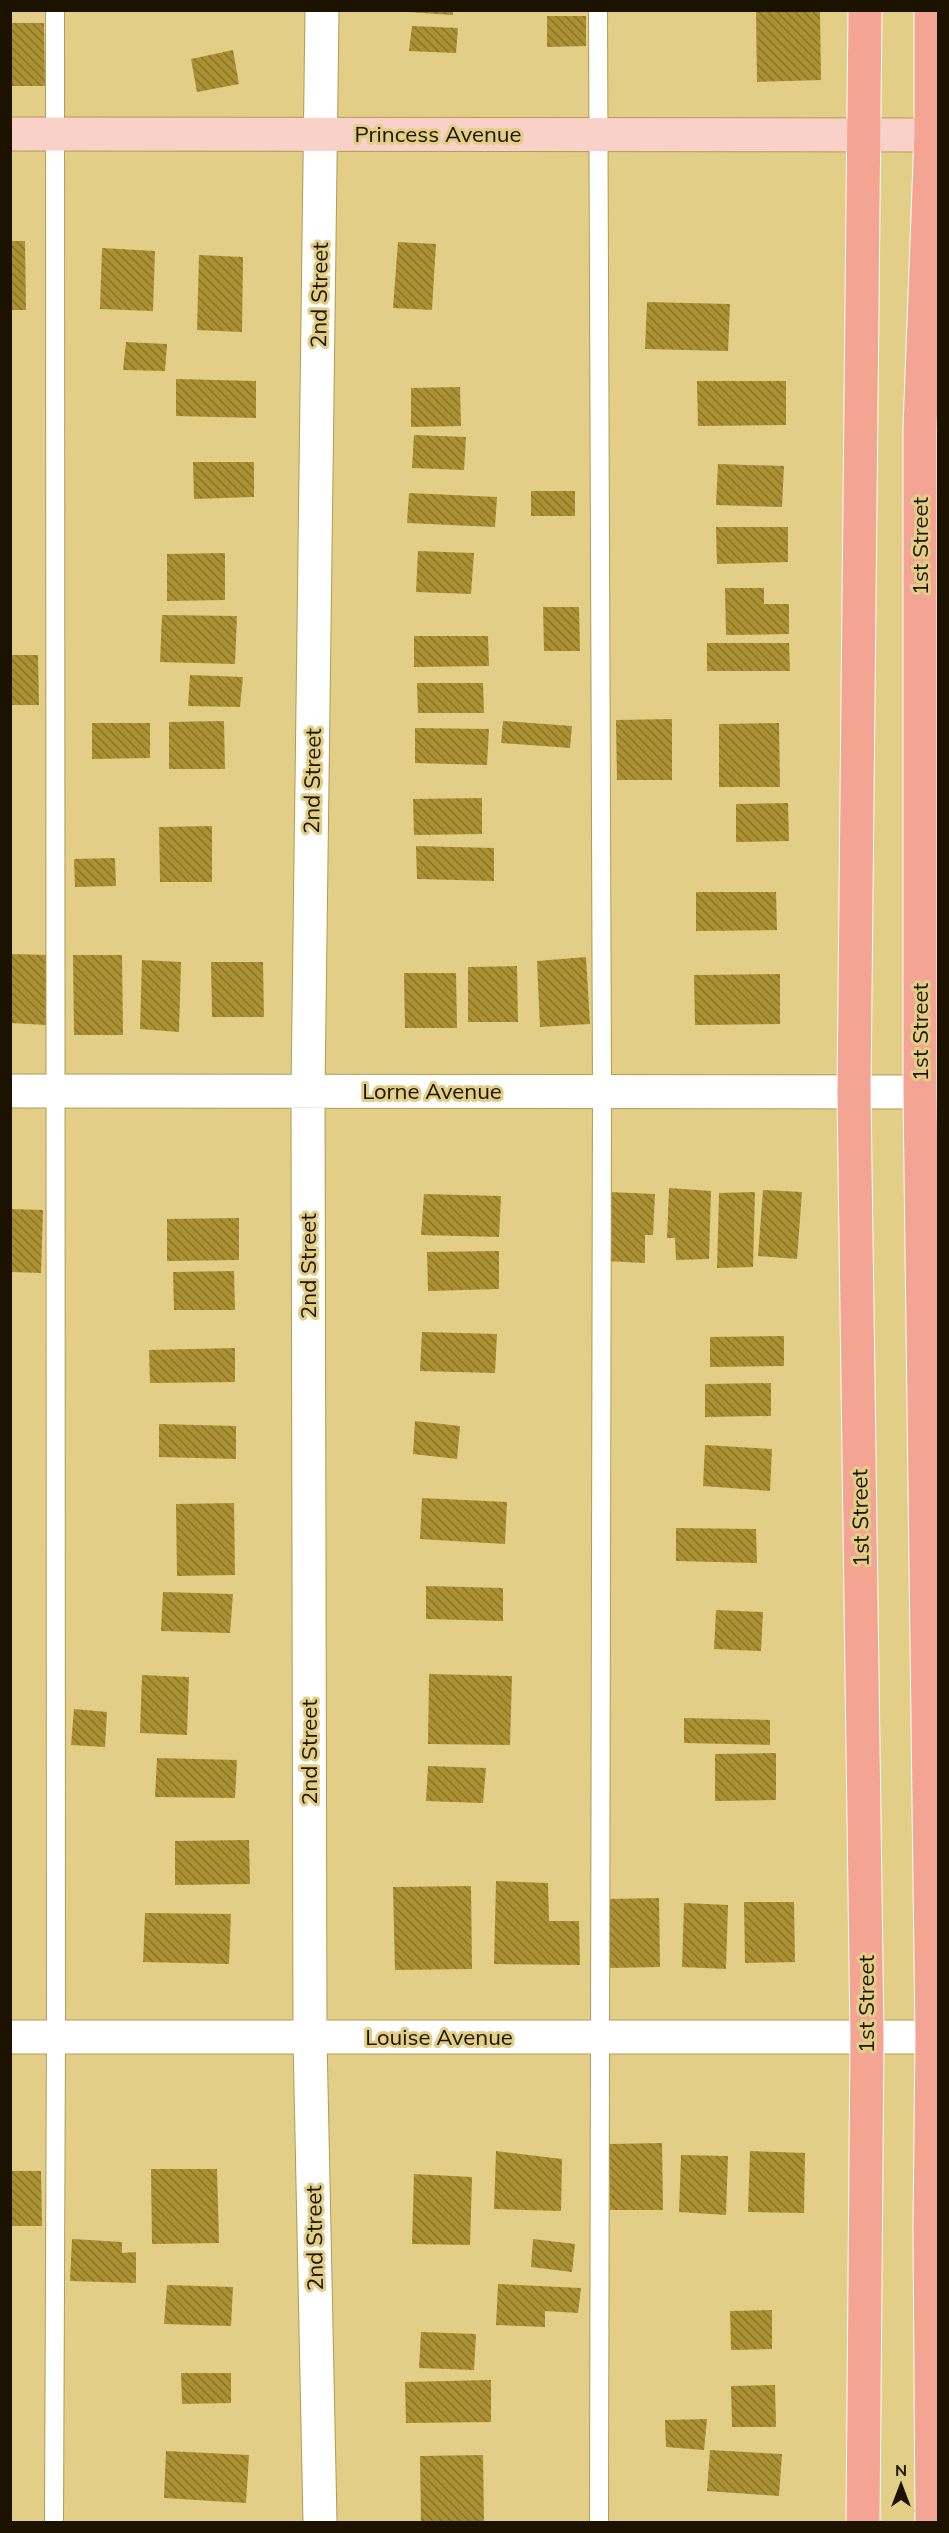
<svg xmlns="http://www.w3.org/2000/svg" width="949" height="2533" viewBox="0 0 949 2533" font-family="Mulish,sans-serif">
  <style>
    .building { fill: url(#building-back-hatch) }
    .lines { fill: none; stroke-linecap: round; stroke-linejoin: round }
    .lane-casing { stroke: #b09c55; stroke-width: 20 }
    .street-casing { stroke: #b09c55; stroke-width: 35 }
    .secondary-casing { stroke: #b09c55; stroke-width: 35 }
    .primary-casing { stroke: #fff; stroke-width: 35 }
    .lane { stroke: #fff; stroke-width: 18 }
    .street { stroke: #fff; stroke-width: 33 }
    .secondary { stroke: #f9d1c9; stroke-width: 33 }
    .primary { stroke: #f3a493; stroke-width: 33 }
    .labels { text-anchor: middle; dominant-baseline: central; stroke-width: 6; stroke-linejoin: round; paint-order: stroke }
    .street-label { font-size: 22px; fill: #1b1300; stroke: #e3ce87 }
  </style>
  <defs>
    <pattern id="building-back-hatch" width="6" height="6" patternUnits="userSpaceOnUse" patternTransform="scale(1.5)"><rect width="6" height="6" fill="#ab9133"/><path d="M-1 5l2 2M0 0l6 6M5-1l2 2" fill="none" stroke="#8a7529"/></pattern>
  </defs>
  <rect width="100%" height="100%" fill="#e3ce87"/>
  <!-- building -->
  <path class="building" d="M407 10H453V15L407 12Z
    M756 10H820L821 80 757 82Z
    M547 16H586V46L547 47Z
    M10 23H44L45 86H10Z
    M412 26 458 28 456 53 409 51Z
    M233 50 239 84 197 92 191 59Z
    M10 241H25L26 310H10Z
    M398 242 436 244 432 310 393 308Z
    M102 248 155 251 153 311 100 309Z
    M199 255 243 257 242 332 197 330Z
    M647 302 730 304 728 351 645 349Z
    M126 342 167 344 165 371 123 370Z
    M176 379 256 381V418L176 416Z
    M697 381H786V425L698 426Z
    M460 387 461 426 411 427V388Z
    M414 435 466 437 464 470 412 468Z
    M193 462H254V497L194 499Z
    M718 464 784 466 782 507 716 505Z
    M531 491H575V516H531Z
    M409 493 497 497 495 527 407 523Z
    M716 527H788V562L717 564Z
    M418 551 474 553 471 594 416 592Z
    M225 553V600L167 601V554Z
    M725 588H764V604H789V634L726 635Z
    M543 607H579L580 651H544Z
    M162 615 237 616 235 664 160 662Z
    M414 636H488L489 666 414 667Z
    M707 643H789L790 671H707Z
    M10 655H38L39 705H10Z
    M190 675 243 677 240 707 188 706Z
    M417 683H483L484 713H418Z
    M672 719V780H617L616 720Z
    M224 721 225 769H169V722Z
    M503 721 572 726 570 748 501 743Z
    M92 723H150V758L92 759Z
    M779 723 780 787H719V724Z
    M415 728 489 729 487 765 415 763Z
    M482 798V834L414 835 413 799Z
    M788 803 789 841 736 842V804Z
    M212 826V882H160L159 827Z
    M416 846 494 848V881L417 879Z
    M115 858 116 886 75 887 74 859Z
    M696 892H776L777 930 696 931Z
    M10 954 50 955 46 1025 10 1023Z
    M73 955H122L123 1035H74Z
    M586 957 590 1024 540 1027 537 961Z
    M142 960 181 962 179 1032 140 1029Z
    M211 962H263L264 1017H212Z
    M517 966 518 1022H468V967Z
    M404 973H456L457 1028H405Z
    M780 974V1024L695 1025 694 975Z
    M669 1188 711 1191 709 1259 676 1260 675 1238H667Z
    M763 1190 802 1192 797 1259 758 1256Z
    M609 1192 655 1194 653 1235H645V1263L607 1261Z
    M755 1192 753 1267 717 1268 719 1193Z
    M424 1194 501 1196 499 1237 421 1235Z
    M10 1209 43 1210 41 1273 10 1272Z
    M239 1218V1260L167 1261V1219Z
    M499 1251V1289L428 1291 427 1252Z
    M234 1271 235 1310H174L173 1272Z
    M422 1332 497 1334 495 1373 420 1371Z
    M784 1336V1366L710 1367V1337Z
    M235 1348V1382L150 1383 149 1350Z
    M771 1383V1416L705 1417V1384Z
    M415 1421 460 1426 457 1459 413 1454Z
    M159 1424 236 1426V1459L159 1457Z
    M705 1445 772 1449 770 1491 703 1486Z
    M422 1498 507 1502 505 1544 420 1539Z
    M234 1503 235 1575 177 1576 176 1504Z
    M676 1528 756 1529 757 1563 676 1561Z
    M426 1586 503 1588V1621L426 1619Z
    M163 1592 233 1594 230 1633 161 1631Z
    M716 1610 763 1612 761 1651 714 1649Z
    M429 1674 512 1676 510 1745 428 1744Z
    M142 1675 189 1677 187 1735 140 1733Z
    M74 1709 107 1712 105 1747 71 1745Z
    M684 1718 770 1720V1745L684 1743Z
    M776 1753V1800L715 1801V1754Z
    M157 1758 237 1760 235 1798 155 1797Z
    M428 1766 486 1768 483 1803 426 1801Z
    M249 1840 250 1884 175 1885V1841Z
    M496 1881 548 1883 549 1921H579L580 1965 494 1964Z
    M471 1886 472 1969 395 1970 393 1887Z
    M659 1898 660 1967 610 1968 609 1899Z
    M744 1902H794L795 1962 745 1963Z
    M684 1903 728 1905 726 1969 682 1967Z
    M145 1913 231 1914 229 1964 143 1962Z
    M662 2143 663 2210H610L609 2144Z
    M496 2151 562 2159 561 2211 494 2209Z
    M750 2151 805 2153 804 2213 748 2212Z
    M681 2155 728 2156 726 2215 679 2212Z
    M151 2169H217L219 2243 152 2244Z
    M10 2171H41L42 2226H10Z
    M414 2174 472 2177 470 2245 412 2244Z
    M72 2239 122 2242V2253L136 2252V2283L70 2281Z
    M533 2239 575 2244 572 2272 531 2267Z
    M498 2284 581 2288 578 2313 545 2311V2327L496 2325Z
    M167 2285 233 2287 231 2326 164 2324Z
    M772 2310V2349L731 2350 730 2311Z
    M421 2332 476 2334 474 2370 419 2368Z
    M181 2373H231V2403L182 2404Z
    M491 2380V2422L406 2423 405 2382Z
    M775 2385 776 2427H732L731 2386Z
    M707 2419 704 2450 666 2447 665 2420Z
    M710 2450 782 2454 779 2496 707 2491Z
    M166 2451 249 2455 246 2503 164 2498Z
    M483 2455 484 2522H421L420 2456Z"/>
  <g class="lines">
    <defs>
      <path id="lane" d="M598 10 602 1092 599 2522
        M54 2522 56 2037 55 10"/>
      <path id="street" d="M10 1091 938 1092
        M10 2037H938
        M320 2522 310 2037 308 1091 322 10"/>
      <path id="secondary" d="M10 134 931 135"/>
      <path id="primary" d="M931 10V135L920 428V1092L932 2037 930 2228 932 2522
        M863 2522 867 2037 854 1092 865 10"/>
    </defs>
    <!-- lane casing -->
    <use href="#lane" class="lane-casing"/>
    <!-- street casing -->
    <use href="#street" class="street-casing"/>
    <!-- secondary casing -->
    <use href="#secondary" class="secondary-casing"/>
    <!-- primary casing -->
    <use href="#primary" class="primary-casing"/>
    <!-- lane -->
    <use href="#lane" class="lane"/>
    <!-- street -->
    <use href="#street" class="street"/>
    <!-- secondary -->
    <use href="#secondary" class="secondary"/>
    <!-- primary -->
    <use href="#primary" class="primary"/>
  </g>
  <g class="labels">
    <!-- street labels -->
    <g class="street-label">
      <text x="438" y="134">Princess Avenue</text>
      <text transform="translate(319 295) rotate(-89)">2nd Street</text>
      <text transform="translate(920 546) rotate(-90)">1st Street</text>
      <text transform="translate(312 781) rotate(-89)">2nd Street</text>
      <text transform="translate(920 1032) rotate(-90)">1st Street</text>
      <text x="432" y="1091">Lorne Avenue</text>
      <text transform="translate(308 1266) rotate(-90)">2nd Street</text>
      <text transform="translate(860 1518) rotate(-91)">1st Street</text>
      <text transform="translate(309 1752) rotate(-90)">2nd Street</text>
      <text transform="translate(866 2004) rotate(-90)">1st Street</text>
      <text x="439" y="2037">Louise Avenue</text>
      <text transform="translate(314 2238) rotate(-91)">2nd Street</text>
    </g>
  </g>
  <!-- border -->
  <rect width="949" height="2533" fill="none" stroke="#1b1300" stroke-width="24"/>
  <!-- north arrow -->
  <g transform="translate(901 2485)" stroke="#e3ce87" stroke-width="4.5" paint-order="stroke">
  <path d="M0-4.5L10 22L0 15L-10 22Z" fill="#1b1300"/>
  <text y="-9" font-size="16" font-weight="bold" text-anchor="middle" fill="#1b1300">N</text>
  </g>
</svg>
